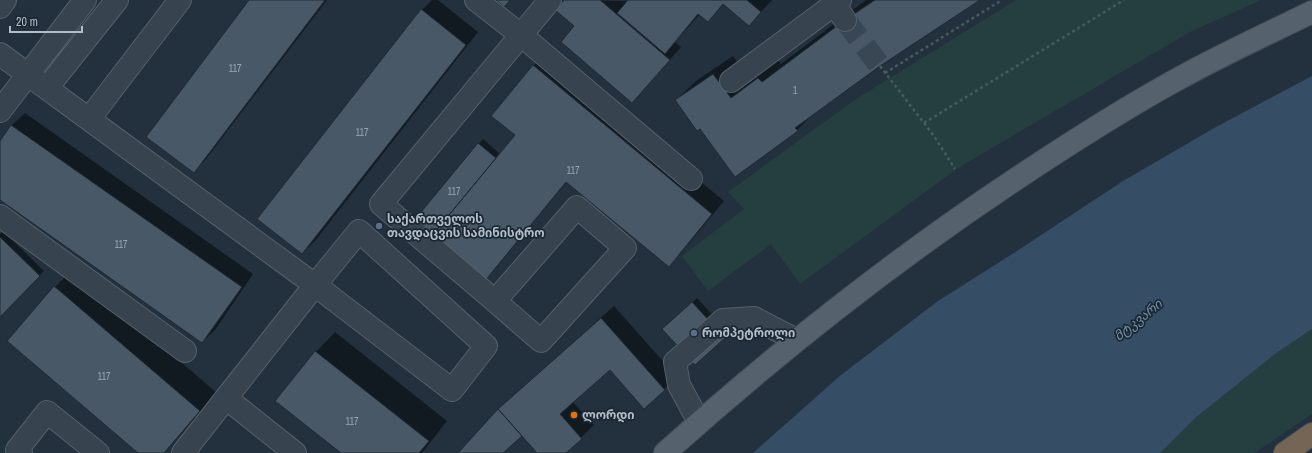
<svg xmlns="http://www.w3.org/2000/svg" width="1312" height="453" viewBox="0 0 1312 453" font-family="'Archivo Narrow','Noto Sans Georgian',sans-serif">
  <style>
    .green { fill: #253e3f }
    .water { fill: #364e65 }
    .shadow { fill: #0007 }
    .building { fill: #495867; stroke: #1e2a35 }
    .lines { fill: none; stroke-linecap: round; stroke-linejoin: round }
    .minor-tunnel { stroke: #394653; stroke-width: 22; stroke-dasharray: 22 11; stroke-linecap: butt }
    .minor-casing { stroke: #55606c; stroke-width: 24 }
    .major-casing { stroke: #404c57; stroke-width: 24 }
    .highway-casing { stroke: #424d59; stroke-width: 24 }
    .path { stroke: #435b5b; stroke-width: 2.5; stroke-dasharray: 3 3; stroke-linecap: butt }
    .minor { stroke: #37434e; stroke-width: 22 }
    .major { stroke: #55626e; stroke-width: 22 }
    .highway { stroke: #746554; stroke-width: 22 }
    .service-dot { fill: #5c6f8a; stroke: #1c2833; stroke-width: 1.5 }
    .food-dot { fill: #e8710a; stroke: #1c2833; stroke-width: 1.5 }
    .labels { text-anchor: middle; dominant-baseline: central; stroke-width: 3.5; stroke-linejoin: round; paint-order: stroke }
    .number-label { font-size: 10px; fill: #98a4b0 }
    .poi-label { font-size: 12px; font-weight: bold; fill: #b3bdc9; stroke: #1c2833; text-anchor: start }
    .water-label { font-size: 13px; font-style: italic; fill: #7291ad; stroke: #1c2833 }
  </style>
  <rect width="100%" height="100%" fill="#23313e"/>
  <!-- green -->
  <path class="green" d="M1016 0H1261L1190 32 958 168 800 284 771 244 708 291 682 256 744 209 728 192 856 99Z
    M1312 329V414L1255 453H1160L1194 419 1275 354Z"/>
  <!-- water -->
  <path class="water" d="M1312 76V329L1275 354 1194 419 1160 453H753L841 375 938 301 1017 251 1123 181 1216 127Z"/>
  <!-- shadow -->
  <path class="shadow" d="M251 0H327L206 159 194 172Z
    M432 0H438L478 32 315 241 302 253 422 10Z
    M565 0 628 1 629 0H772L749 25 724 4 708 21 700 14 675 42 681 47 632 102 575 26Z
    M866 0H978L880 65 815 112 797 130 735 175 700 128 676 100 696 81 733 56 751 80 778 60 781 64Z
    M546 54 724 201 681 253 669 265 567 181 496 268 484 281 413 223 483 139 500 154 516 135 533 66Z
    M25 113 253 274 215 330 202 342 0 199V143L12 125Z
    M3 231 44 271 0 316V234Z
    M73 269 217 393 164 453H140L55 287Z
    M697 298 729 333 695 363 668 325Z
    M614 306 677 377 664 389 610 369 573 402 594 425 565 453H538L522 435 502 453H459L512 397Z
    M335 332 447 421 422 453H343L316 352Z"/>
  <!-- building -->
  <path class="building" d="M249 0H325L194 173 146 137Z
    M496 0H510L504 7Z
    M564 0H600L670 60 632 103 561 42 574 26 555 10Z
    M628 0H747L761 12 749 26 723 4 708 22 698 14 665 54 617 13Z
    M875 0H980L880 66 795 128 798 131 735 177 700 129 697 131 675 100 713 74 731 98 758 78 762 82 845 20Z
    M421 9 466 45 302 254 257 219Z
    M533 65 712 214 669 267 566 182 484 282 430 238 515 135 491 116Z
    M11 125 242 287 202 343 0 200V141Z
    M478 143 496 158 430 238 412 223Z
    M0 237 40 276 0 317Z
    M54 286 200 411 164 453H138L7 341Z
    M692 302 725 338 695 365 662 329Z
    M601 318 665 390 644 409 610 370 560 414 582 439 566 453H537L498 409Z
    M315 351 429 441 419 453H341L275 401Z
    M498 409 522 436 503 453H458Z"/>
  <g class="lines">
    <!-- minor-tunnel -->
    <path class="minor-tunnel" d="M845 20 880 66"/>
    <defs>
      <path id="minor" d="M476 0 521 35 691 179
        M834 4 845 20
        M0 7 5 0
        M0 54 315 285 226 398 295 453
        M731 81 840 0
        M47 88 117 0
        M0 111 85 0
        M89 119 180 0
        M0 216 185 351
        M359 231 486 346 452 390 315 285Z
        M495 301 577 207 625 248 541 341 495 301 381 204 550 0
        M699 422 679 385 675 362 723 320 754 318 796 340
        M21 453 17 450 47 412 98 453
        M183 453 226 398"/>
      <path id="major" d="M665 453C775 354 890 263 1013 181 1067 145 1121 110 1178 79 1221 55 1267 34 1312 12"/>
      <path id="highway" d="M1285 453 1312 434"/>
    </defs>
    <!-- minor casing -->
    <use href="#minor" class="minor-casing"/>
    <!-- major casing -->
    <use href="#major" class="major-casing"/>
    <!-- highway casing -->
    <use href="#highway" class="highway-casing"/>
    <!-- path -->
    <path class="path" d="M880 66 934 136 955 169
      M885 73 1002 0
      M924 123 1124 0"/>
    <!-- minor -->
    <use href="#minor" class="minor"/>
    <!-- major -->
    <use href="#major" class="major"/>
    <!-- highway -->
    <use href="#highway" class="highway"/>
  </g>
  <!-- markers -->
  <g class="service-dot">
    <circle cx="379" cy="226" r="4"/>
    <circle cx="694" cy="333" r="4"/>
  </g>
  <circle class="food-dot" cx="574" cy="415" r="4"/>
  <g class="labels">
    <!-- number labels -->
    <g class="number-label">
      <text x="235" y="68">117</text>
      <text x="795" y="90">1</text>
      <text x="362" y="132">117</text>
      <text x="573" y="170">117</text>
      <text x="454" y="191">117</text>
      <text x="121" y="244">117</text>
      <text x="104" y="376">117</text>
      <text x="352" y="421">117</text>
    </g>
    <!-- poi labels -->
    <g class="poi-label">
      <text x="387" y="219">საქართველოს<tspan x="387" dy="14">თავდაცვის სამინისტრო</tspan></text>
      <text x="702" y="333">რომპეტროლი</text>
      <text x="582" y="415">ლორდი</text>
    </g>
    <!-- water labels -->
    <g class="water-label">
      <text transform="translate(1138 320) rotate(-39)">მტკვარი</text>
    </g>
  </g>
  <!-- scale -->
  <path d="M10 26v6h72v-6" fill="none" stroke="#b3bdc9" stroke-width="2"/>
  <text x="16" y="26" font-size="12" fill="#b3bdc9" stroke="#1c2833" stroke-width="3" paint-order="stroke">20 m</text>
</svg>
